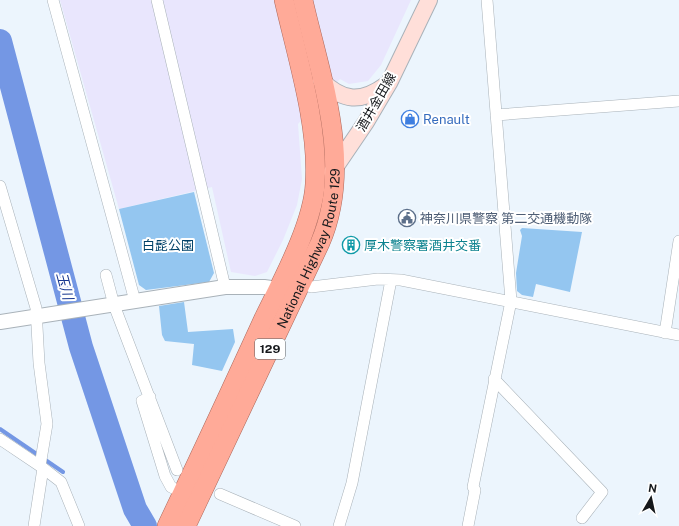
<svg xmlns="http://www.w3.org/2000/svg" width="679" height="526" viewBox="0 0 679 526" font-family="'Public Sans','Noto Sans JP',sans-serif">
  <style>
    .industrial { fill: #e9e6fd }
    .green { fill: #94c6f0 }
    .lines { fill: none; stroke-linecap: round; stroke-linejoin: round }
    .stream { stroke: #7497e4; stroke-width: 4 }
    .river { stroke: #7497e4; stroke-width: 24 }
    .minor-casing { stroke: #a9b2b9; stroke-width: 12 }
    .tertiary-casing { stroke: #a9b2b9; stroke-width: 16 }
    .secondary-casing { stroke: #a9b2b9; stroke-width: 18 }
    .trunk-casing { stroke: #ad695c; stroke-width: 20 }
    .minor { stroke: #fff; stroke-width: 11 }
    .tertiary { stroke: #fff; stroke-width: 14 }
    .secondary { stroke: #ffdfd9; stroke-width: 16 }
    .trunk { stroke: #ffaa98; stroke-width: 19 }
    .labels { text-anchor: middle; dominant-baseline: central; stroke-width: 4; stroke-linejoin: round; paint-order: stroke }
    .shield { fill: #fff; stroke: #5b5d5f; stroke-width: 1 }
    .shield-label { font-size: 12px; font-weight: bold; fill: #15181b }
    .street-label { font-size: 13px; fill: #15181b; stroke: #fff }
    .shop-label { font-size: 13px; fill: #366cbe; stroke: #fff; text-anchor: start }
    .service-label { font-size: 13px; fill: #4e5e75; stroke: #fff; text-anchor: start }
    .park-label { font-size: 13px; fill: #004168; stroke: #fff }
    .culture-label { font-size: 13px; fill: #0d838f; stroke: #fff; text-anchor: start }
    .water-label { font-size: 14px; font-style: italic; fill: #183890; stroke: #fff }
  </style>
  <rect width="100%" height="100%" fill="#ecf5fd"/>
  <!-- industrial -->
  <path class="industrial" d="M60 0H411L381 65 368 81 349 84 340 79 298 124 302 179 297 205 283 240 267 272 255 276 231 272 212 187 119 209Z"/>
  <!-- green -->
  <path class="green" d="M194 192 214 273 209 282 146 290 139 285 119 209Z
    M522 228 582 232 570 292 536 284 533 297 522 295 517 291 516 273 522 236 520 230Z
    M184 302 188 332 233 329 235 342 222 371 192 365 194 344 165 341 162 335 159 306Z"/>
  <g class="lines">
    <!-- stream -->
    <path class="stream" d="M0 429 63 472"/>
    <!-- river -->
    <path class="river" d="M0 41 81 347 135 509 145 526"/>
    <defs>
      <path id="minor" d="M53 0 135 301
        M157 0 225 287
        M496 115 679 101
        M0 186 36 308 39 363 47 424 40 466
        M106 275 114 305 177 470
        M301 283 311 287 378 279 401 280 679 335
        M665 333 679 241
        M494 379 602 492 582 518
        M150 397 142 401 165 476 171 487 183 493
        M0 439 43 468 34 526
        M43 468 61 482 79 526
        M220 494 295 526
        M339 526 352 483 391 280
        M468 526 475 490 473 487 511 301 487 0"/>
      <path id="tertiary" d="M0 322 225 287H264L278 289"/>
      <path id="secondary" d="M321 80C343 102 361 103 386 85
        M332 172 366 122 389 83 429 0"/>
      <g id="trunk">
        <path d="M167 526C200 457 232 388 264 318 282 281 313 224 315 184 319 126 297 57 284 0"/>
        <path id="s1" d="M186 526 320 243C354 165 321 79 303 0"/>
      </g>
    </defs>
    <!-- minor casing -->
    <use href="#minor" class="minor-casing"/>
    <!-- tertiary casing -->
    <use href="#tertiary" class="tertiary-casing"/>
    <!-- secondary casing -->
    <use href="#secondary" class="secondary-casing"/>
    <!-- trunk casing -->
    <use href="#trunk" class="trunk-casing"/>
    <!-- minor -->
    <use href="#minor" class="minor"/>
    <!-- tertiary -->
    <use href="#tertiary" class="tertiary"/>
    <!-- secondary -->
    <use href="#secondary" class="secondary"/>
    <!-- trunk -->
    <use href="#trunk" class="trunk"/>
  </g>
  <!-- icons -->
  <defs>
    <symbol id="shop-ring" viewBox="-11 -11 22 22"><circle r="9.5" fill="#fff" stroke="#3f7fe0" stroke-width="1.5"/><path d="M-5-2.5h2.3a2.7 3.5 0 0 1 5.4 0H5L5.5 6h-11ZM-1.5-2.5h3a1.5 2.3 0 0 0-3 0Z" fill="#3f7fe0"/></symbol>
    <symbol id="civic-ring" viewBox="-11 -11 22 22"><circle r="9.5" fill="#fff" stroke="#5c6f8a" stroke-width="1.5"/><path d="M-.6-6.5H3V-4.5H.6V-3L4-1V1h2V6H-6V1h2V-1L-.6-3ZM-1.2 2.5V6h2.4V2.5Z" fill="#5c6f8a"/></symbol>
    <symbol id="building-ring" viewBox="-11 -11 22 22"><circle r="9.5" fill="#fff" stroke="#0f9aa8" stroke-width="1.5"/><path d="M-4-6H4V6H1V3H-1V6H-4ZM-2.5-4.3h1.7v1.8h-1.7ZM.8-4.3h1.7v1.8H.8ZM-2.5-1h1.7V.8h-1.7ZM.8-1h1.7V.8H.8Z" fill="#0f9aa8"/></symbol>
  </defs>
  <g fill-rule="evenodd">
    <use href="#shop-ring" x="400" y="109" width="20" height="20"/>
    <use href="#civic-ring" x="397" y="208" width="20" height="20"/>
    <use href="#building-ring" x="341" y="235" width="20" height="20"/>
  </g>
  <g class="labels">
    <!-- shield labels -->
    <rect class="shield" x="255" y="339" width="30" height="20" rx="3"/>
    <g class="shield-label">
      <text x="270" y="349">129</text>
    </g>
    <!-- street labels -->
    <g class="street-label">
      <text transform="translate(376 102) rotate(-60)">酒井金田線</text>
      <text stroke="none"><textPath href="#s1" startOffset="305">National Highway Route 129</textPath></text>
    </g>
    <!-- shop labels -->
    <g class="shop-label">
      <text x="423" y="119">Renault</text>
    </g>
    <!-- service labels -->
    <g class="service-label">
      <text x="420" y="218">神奈川県警察 第二交通機動隊</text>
    </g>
    <!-- park labels -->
    <g class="park-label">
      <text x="168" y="245">白髭公園</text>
    </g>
    <!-- culture labels -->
    <g class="culture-label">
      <text x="364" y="245">厚木警察署酒井交番</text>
    </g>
    <!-- water labels -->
    <g class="water-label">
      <text transform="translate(65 286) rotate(75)">玉川</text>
    </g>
  </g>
  <!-- north arrow -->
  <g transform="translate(651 498) rotate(9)" stroke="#ffffff" stroke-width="3" paint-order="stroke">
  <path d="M0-3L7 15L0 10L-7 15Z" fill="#15181b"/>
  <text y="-6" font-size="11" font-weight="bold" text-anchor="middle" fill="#15181b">N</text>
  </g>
</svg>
